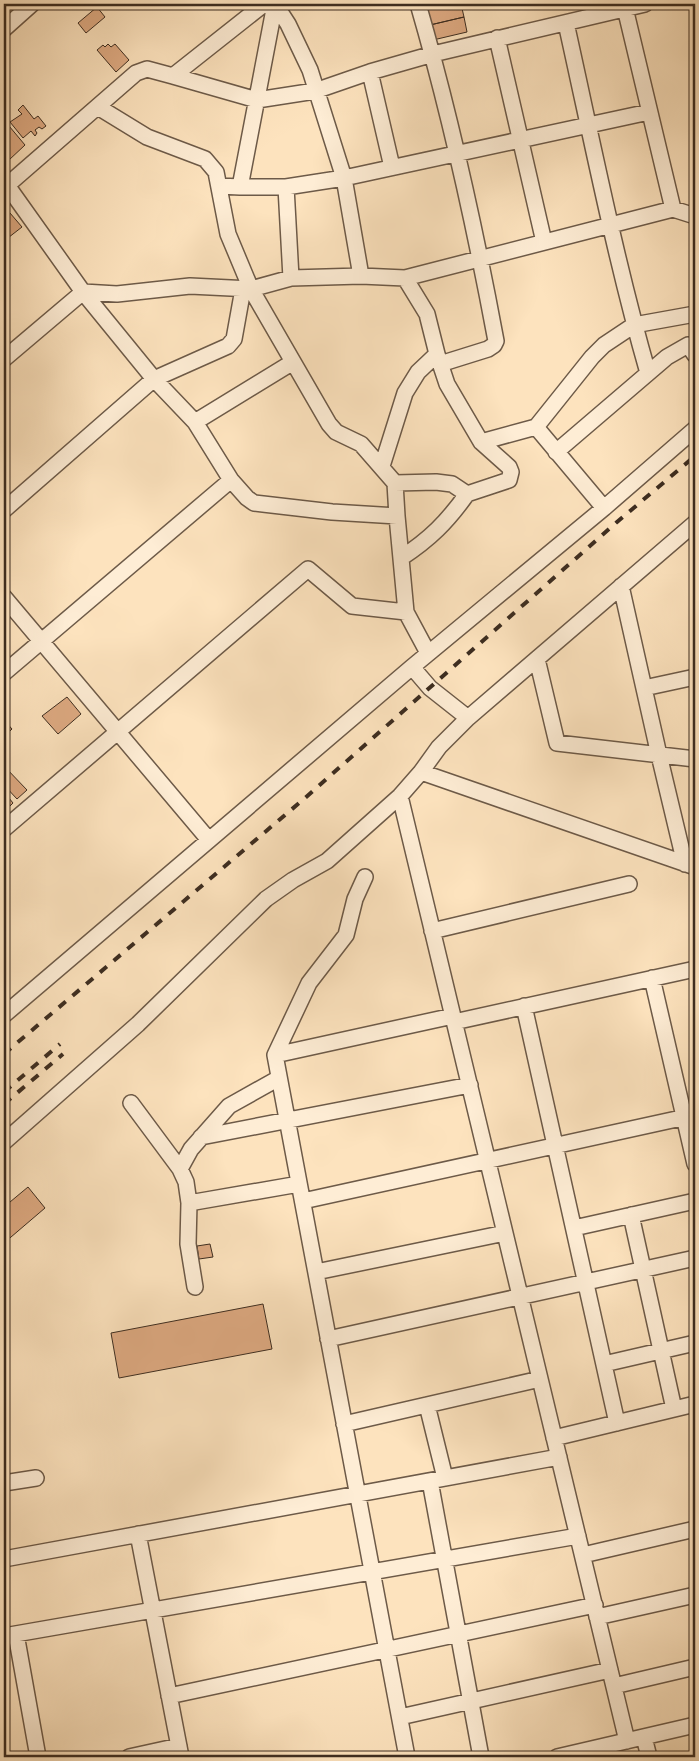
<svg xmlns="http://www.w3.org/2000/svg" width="699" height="1761" viewBox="0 0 699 1761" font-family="'Old Standard TT',serif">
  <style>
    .building { fill: #deaa82; stroke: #3d2d20 }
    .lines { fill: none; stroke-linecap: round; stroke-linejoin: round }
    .minor-casing { stroke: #6d5a48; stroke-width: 18 }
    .minor { stroke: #feedd5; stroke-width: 15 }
    .rail { stroke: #3d2d20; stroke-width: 4; stroke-dasharray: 9 9; stroke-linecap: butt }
  </style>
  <rect width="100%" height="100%" fill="#fde3be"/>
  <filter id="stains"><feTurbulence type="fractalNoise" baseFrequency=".004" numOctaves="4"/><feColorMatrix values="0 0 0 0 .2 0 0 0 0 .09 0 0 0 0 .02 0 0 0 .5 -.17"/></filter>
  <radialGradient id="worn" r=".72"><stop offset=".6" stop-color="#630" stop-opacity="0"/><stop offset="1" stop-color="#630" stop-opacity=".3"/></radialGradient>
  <!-- building -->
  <path class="building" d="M449 4H461L464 17 430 25 427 8Z
    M97 7 105 17 86 33 78 23Z
    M464 17 467 32 433 40 430 25Z
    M108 44 111 47 115 44 129 60 116 72 97 50 103 45 105 47Z
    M23 105 34 119 38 116 46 126 42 129 39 127 35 130 37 133 35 136 31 131 23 138 10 122 22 114 18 110Z
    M4 120 25 145 9 160H4Z
    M4 212 10 213 22 227 4 241Z
    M67 697 81 714 58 734 42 716Z
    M4 720 12 729 4 737Z
    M4 766 27 790 17 799 4 785Z
    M4 792 13 803 4 812Z
    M28 1187 45 1208 4 1243V1207Z
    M210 1244 213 1257 199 1259 197 1246Z
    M263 1304 272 1349 119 1378 111 1333Z"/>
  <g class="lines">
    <defs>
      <path id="minor" d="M275 4 288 24 310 70 344 178 361 276
        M418 4C450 114 475 228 496 341L494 345 488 349 440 364
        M625 8 673 209
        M566 23C592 140 615 258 648 373
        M4 29 32 4
        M497 38 544 242
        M370 72 392 167
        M173 76 257 100 315 91 370 72 433 54 645 4
        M4 181 83 292 154 379 195 422 231 480 247 498 254 503 263 504 332 512 397 516 395 483 361 444 336 432 329 424 251 289 228 234 216 172 205 159 147 137 98 107
        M219 186 240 187H286L344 178 649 112
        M240 187 275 4
        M286 187 291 278
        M4 188 136 73 147 69 173 76 264 4
        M405 278 427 314 437 354
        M4 359 83 292 117 294 190 286 251 289 291 278 361 276 405 278 673 209 695 216
        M195 422 293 362
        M536 427 604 508
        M481 442 536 427 592 357 604 345 634 325 695 314
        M556 452 667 357 688 345 695 355
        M382 466 405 393 418 372 437 354 447 384 481 442 509 467 511 472 509 480 467 494 452 484 436 482 395 483
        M4 510 154 379 228 346 234 339 243 289
        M397 516 406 612 428 653
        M401 558C430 539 447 522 467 494
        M621 586 659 755 685 864
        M4 597 209 840
        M537 659 557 743 695 759
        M412 667 430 688 468 718
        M4 673 231 480
        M644 688 695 677
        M421 772 695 867
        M400 796 627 1741
        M4 829 308 569 352 606 406 612
        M365 877 355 899 346 935 309 983 275 1055 407 1757
        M432 931 629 884
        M652 978 695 1164
        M524 1006 617 1423
        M4 1015 412 667 604 508 695 429
        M454 1022 695 969
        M275 1055 453 1016
        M131 1103 180 1169 186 1182 189 1203 188 1244 195 1287
        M201 1137 470 1085
        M4 1142 138 1024 266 899 293 880 327 861 400 796 421 772 439 747 468 718 695 523
        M180 1169 191 1149 229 1106 279 1078
        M303 1201 695 1115
        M189 1203 299 1184
        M631 1215 674 1409
        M574 1228 695 1201
        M316 1272 505 1233
        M328 1339 695 1258
        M604 1364 695 1343
        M427 1405 445 1478
        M344 1424 540 1379
        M554 1438 695 1404
        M430 1481 481 1757
        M4 1483 36 1478
        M138 1534 181 1757
        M583 1555 695 1529
        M4 1559 559 1457
        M597 1617 695 1595
        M16 1634 38 1757
        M4 1636 578 1536
        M614 1686 695 1667
        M169 1696 595 1605
        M400 1717 610 1670
        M644 1737 649 1757
        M129 1757 179 1746
        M557 1757 695 1725"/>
    </defs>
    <!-- minor casing -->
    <use href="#minor" class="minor-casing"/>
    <!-- minor -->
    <use href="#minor" class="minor"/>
    <!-- rail -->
    <path class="rail" d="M4 1054 305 798 617 522 695 456
      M4 1092 60 1044
      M4 1104 63 1054"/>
  </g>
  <!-- margin -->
  <rect width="699" height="1761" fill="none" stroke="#fde3be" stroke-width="20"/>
  <rect x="5" y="5" width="689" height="1751" fill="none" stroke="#3d2d20" stroke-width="2.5"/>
  <rect x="10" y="10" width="679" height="1741" fill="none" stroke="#3d2d20"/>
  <rect width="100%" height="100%" filter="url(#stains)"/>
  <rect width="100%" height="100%" fill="url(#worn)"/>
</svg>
